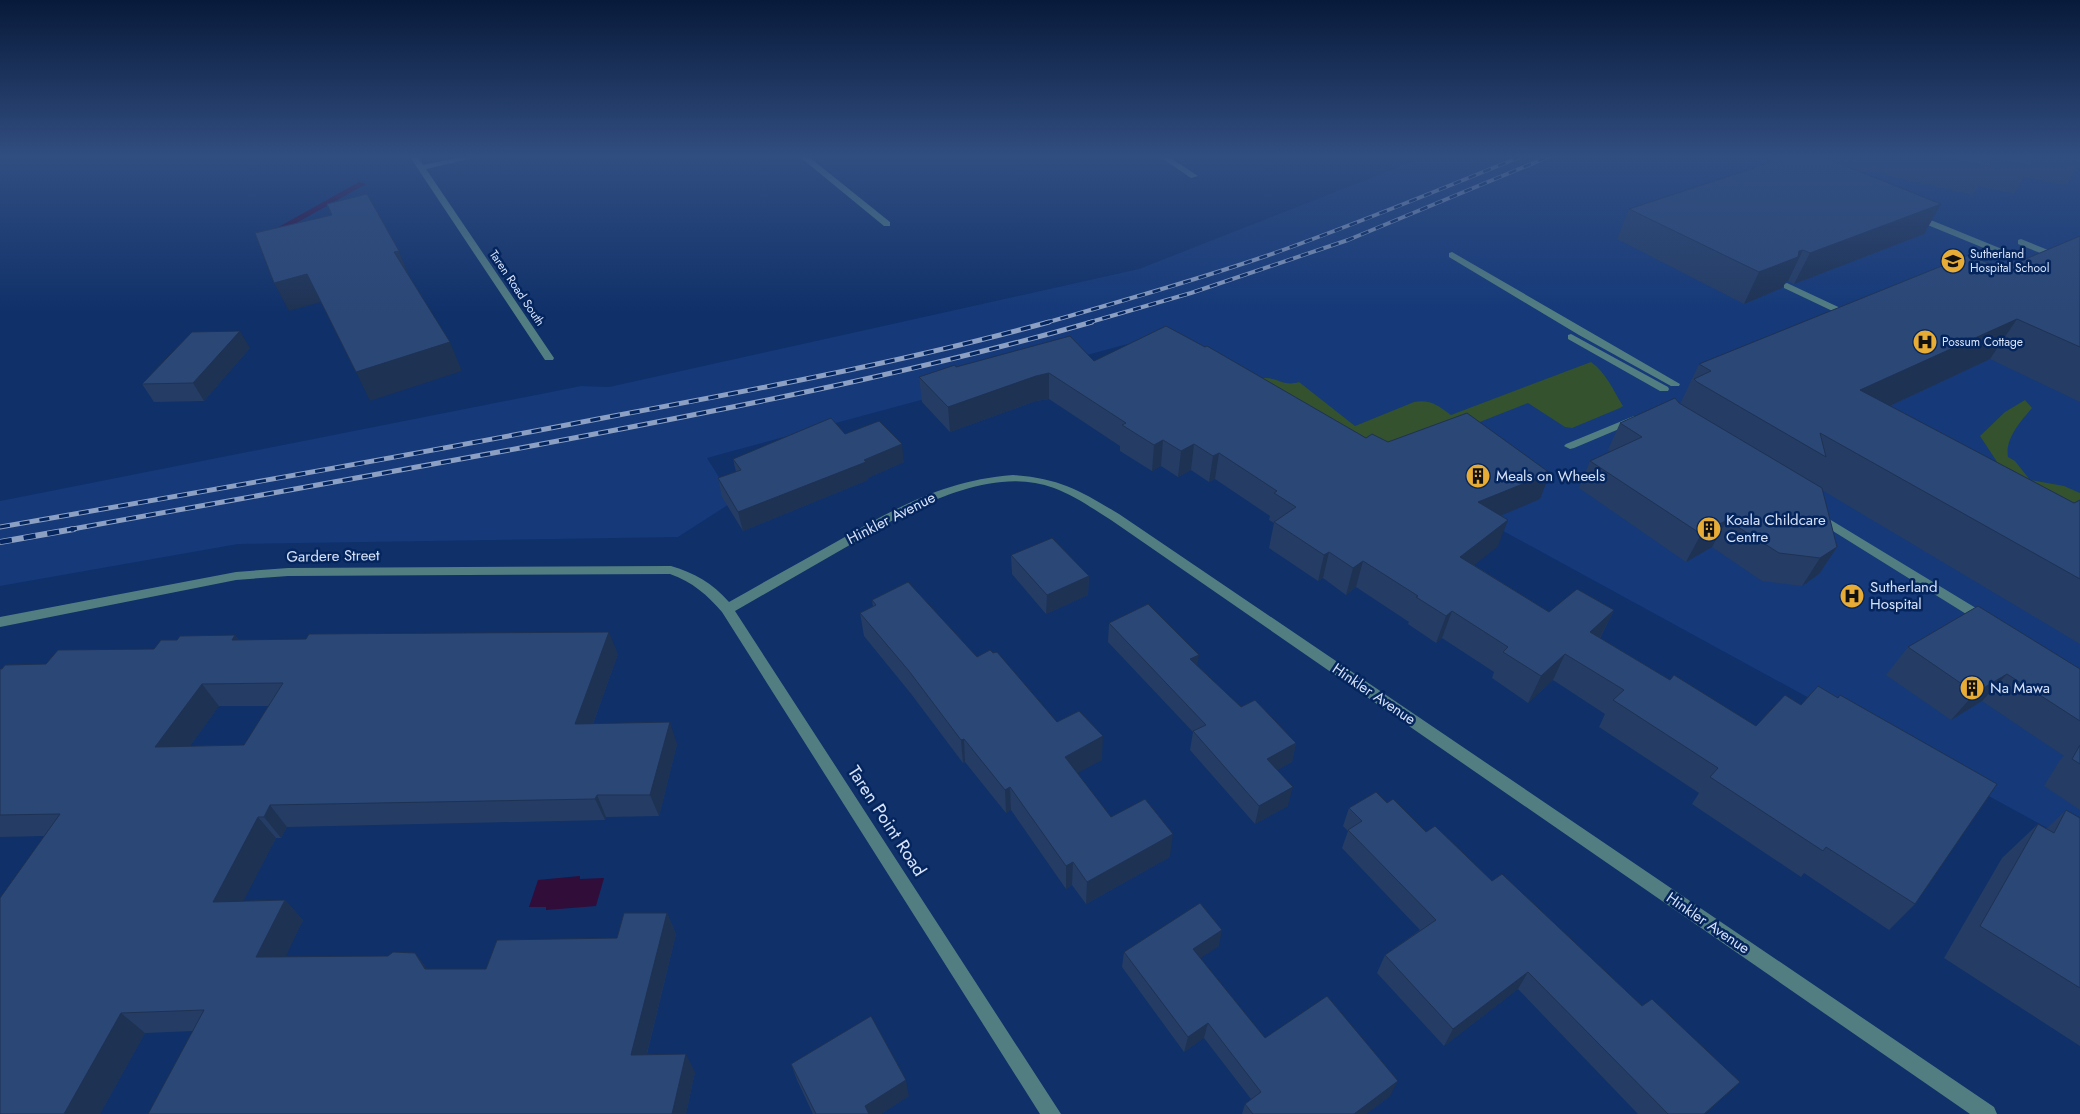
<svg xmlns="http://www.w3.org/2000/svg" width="2080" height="1114" viewBox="0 0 2080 1114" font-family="Jost,sans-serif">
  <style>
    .built { fill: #153979 }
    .green { fill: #34522e }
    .water { fill: #310d39 }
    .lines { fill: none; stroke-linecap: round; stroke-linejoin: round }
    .stream { fill: #310d39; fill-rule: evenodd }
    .minor { fill: #537e81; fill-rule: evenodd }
    .rail-far2-casing { stroke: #8ca0c3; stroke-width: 4 }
    .rail-far1-casing { stroke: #8ca0c3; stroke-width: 5 }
    .rail-casing { stroke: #8ca0c3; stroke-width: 6 }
    .rail-far2 { stroke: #04255d; stroke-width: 2.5; stroke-dasharray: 8; stroke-linecap: butt }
    .rail-far1 { stroke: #04255d; stroke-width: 3; stroke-dasharray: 10; stroke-linecap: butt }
    .rail { stroke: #04255d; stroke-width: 4.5; stroke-dasharray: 12; stroke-linecap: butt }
    .wall { fill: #253d65; fill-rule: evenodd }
    .shaded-wall { fill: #1e3253 }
    .building { fill: #2b4776; stroke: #1e3253; fill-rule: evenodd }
    .labels { text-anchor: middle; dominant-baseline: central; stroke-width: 5; stroke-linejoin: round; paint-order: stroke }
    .far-poi-label { font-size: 12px; fill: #d7e3f9; stroke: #04255d; text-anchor: start }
    .far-street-label { font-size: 12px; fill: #d7e3f9; stroke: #04255d }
    .poi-label { font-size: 15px; fill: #d7e3f9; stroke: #04255d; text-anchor: start }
    .street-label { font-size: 15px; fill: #d7e3f9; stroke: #04255d }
    .near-street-label { font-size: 18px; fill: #d7e3f9; stroke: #04255d }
  </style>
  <rect width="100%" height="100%" fill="#0f3069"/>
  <!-- built -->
  <path class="built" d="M1424 157H2080V846L1150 338 707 458 734 501 678 537 238 544 0 586V501L581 386 609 387 1139 269Z"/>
  <!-- green -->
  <path class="green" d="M1591 362C1606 372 1614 392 1623 406L1620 408 1572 428 1565 427 1528 403 1457 431 1382 464 1255 380C1276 373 1281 388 1299 382L1355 426 1414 402C1430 399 1439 406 1451 415Z
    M2025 400 2032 408C2020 422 2005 439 2008 457L2015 461 2030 480 2064 486 2080 493V549L2007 477 1980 436 2005 412Z"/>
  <!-- water -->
  <path class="water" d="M580 876V879L604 878 596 906 546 910V907H529L538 880Z"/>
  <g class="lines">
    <!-- stream -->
    <path class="stream" d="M359 182 366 184 282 231 275 229Z"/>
    <!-- minor -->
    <path class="minor" d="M410 157H418L423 165 462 157H477L426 169 554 358 553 360H545Z
      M800 157H809L890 222V226H884Z
      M1160 157H1169L1198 176 1191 178Z
      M1916 214 2002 249 2003 251 1999 254 1996 253 1913 219 1912 217Z
      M2021 239 2080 263V269L2018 244V240Z
      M1452 252 1680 384 1679 386H1671L1579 335 1449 257V253Z
      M1787 283 1849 312 1851 314 1849 316H1843L1784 288V284Z
      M1571 334 1668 387 1669 389 1668 391H1660L1568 339V335Z
      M1634 416 1639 419 1638 421 1574 448 1570 449 1564 446 1566 444Z
      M1013 475C1059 478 1081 491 1119 514L1994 1107 1997 1114H1970L1111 520C1092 508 1075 496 1054 488 1005 470 952 492 907 512L735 611 1061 1114H1040L722 612C707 595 693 582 670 574L288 576 236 580 0 627V617L236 572 288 568 671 566C695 573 712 583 729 602 764 582 800 562 836 542 894 509 944 480 1013 475Z
      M1816 511 1989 616 1991 619 1989 622H1979L1812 518 1810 515 1812 512Z"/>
    <defs>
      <path id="rail-far2" d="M1045 323C1119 302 1193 281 1266 256 1352 226 1436 191 1520 157
        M1087 323 1191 293 1348 240 1548 157"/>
      <path id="rail-far1" d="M0 527C201 492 402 457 603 418 753 390 903 362 1049 322
        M67 530C254 496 440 464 626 428 782 398 938 366 1092 322"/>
      <path id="rail" d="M0 542 74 529"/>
    </defs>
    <!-- rail-far2 casing -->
    <use href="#rail-far2" class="rail-far2-casing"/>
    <!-- rail-far1 casing -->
    <use href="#rail-far1" class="rail-far1-casing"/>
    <!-- rail casing -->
    <use href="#rail" class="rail-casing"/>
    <!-- rail-far2 -->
    <use href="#rail-far2" class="rail-far2"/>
    <!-- rail-far1 -->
    <use href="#rail-far1" class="rail-far1"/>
    <!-- rail -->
    <use href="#rail" class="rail"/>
  </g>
  <!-- wall -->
  <path class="wall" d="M1772 157H2080V165L2066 186 2024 177 2014 194 1978 186 1973 195 1852 168 1941 204 1924 234 1794 284 1788 281 1786 282 1782 288 1744 304 1617 239 1629 209 1769 163Z
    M2080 234V402L1990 359 1890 406 2074 503 2080 500V644L1822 490 1837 547 1819 574 1802 586 1762 581 1712 547 1686 562 1579 488 1590 461 1611 452 1608 450 1620 423 1680 404 1699 364 2002 269 2078 237Z
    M250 348 204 401 154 402 142 384Z
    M1094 361 1366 438 1550 473 1540 499 1501 515 1498 546 1474 565 1549 612 1614 610 1600 638 1915 904 1889 930 1804 873 1801 877 1692 804 1699 793 1599 727 1605 714 1553 680 1528 703 1492 678 1494 672 1442 638 1436 643 1408 624 1409 622 1356 587 1346 595 1323 578 1318 581 1269 548 1274 523 1269 520 1270 516 1215 479 1209 482 1191 470 1178 477 1161 466 1152 471 1120 451V446L1049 399 1036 401 950 432 922 402 919 377 956 367Z
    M845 434 904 462 868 478V480L743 531 722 497 718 478 736 472 733 459Z
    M1011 555 1089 576 1088 595 1046 614 1012 574Z
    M872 600 977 657 993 653 1057 722 1102 760 1077 773 1111 817 1170 857 1086 904 1072 885 1066 889 1011 810 1006 813 965 762 963 763 912 695 864 636 860 613 873 607Z
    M1109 623 1197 666 1241 707 1296 743 1292 762 1277 770 1288 806 1255 824 1190 750 1193 732 1108 642Z
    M235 635 239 640 618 654 593 724 677 744 659 816 606 817 605 820 287 827 281 838H276L243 901 285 900 303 920 285 957 388 956 415 953 427 969H486L617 938 667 913 676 934 647 1054 695 1072 686 1114H148L193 1031 145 1033 100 1114H0L44 836 0 837V669L46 664 154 649 177 640ZM219 706H269L244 745 190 746Z
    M1908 647 2080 669V810L2044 786 2060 760 2064 756 1982 701 1951 720 1886 675Z
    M1387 803 1492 881 1642 1006 1740 1082 1705 1114H1638L1518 989 1444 1046 1377 973 1385 955 1420 930 1342 848 1348 831 1343 826 1349 808Z
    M2066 810 2080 818V1046L1944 958 2002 858 2038 824 2046 829Z
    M1219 946 1200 958 1265 1038 1390 1096 1366 1114H1242L1245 1104 1251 1099 1204 1038 1184 1052 1122 967 1124 952Z
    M791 1064 909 1096 881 1114H813L797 1080Z"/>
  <!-- shaded-wall -->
  <path class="shaded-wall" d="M1941 204 1924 234 1794 284 1810 253Z
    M1803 250 1788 281 1786 282 1782 288 1744 304 1759 272 1799 251Z
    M399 251 410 278 394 252Z
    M307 274 321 302 289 311 274 283Z
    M2017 319 1990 359 1836 431 1860 390Z
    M240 331 250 348 204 401 193 383Z
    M450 342 462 371 370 401 356 372Z
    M1049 373V399L1036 401 950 432 948 407 1036 376Z
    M1163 440 1161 466 1152 471 1154 445Z
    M902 444 904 462 868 478V480L743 531 738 512Z
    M1194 444 1191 470 1178 477 1181 451Z
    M1219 453 1215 479 1209 482 1213 456Z
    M1550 473 1540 499 1469 529 1478 502Z
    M1508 520 1498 546 1451 584 1460 557Z
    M1727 520 1712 547 1686 562 1701 534Z
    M1837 547 1819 574 1802 586 1820 558Z
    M1329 552 1323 578 1318 581 1324 555Z
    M1363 561 1356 587 1346 595 1353 568Z
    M1089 576 1088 595 1046 614 1047 595Z
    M1614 610 1600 637 1577 658 1590 632Z
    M1452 611 1442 638 1436 643 1446 616Z
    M609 632 618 654 585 746 575 724Z
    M235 635 251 657 232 640Z
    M1565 654 1553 680 1528 703 1541 676Z
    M1199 655 1196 674 1190 659Z
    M2007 674 1982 701 1951 720 1975 693Z
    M202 684 219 706 174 768 155 747Z
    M670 722 677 744 659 816 650 795Z
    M1103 736 1102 760 1065 780V757Z
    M964 739 965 762 963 763 961 740Z
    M1296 743 1292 762 1263 778 1267 759Z
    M1010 787 1011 810 1006 813 1005 790Z
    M1293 787 1288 806 1255 824 1259 806Z
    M597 795 606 817 605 820 595 799Z
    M270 805 287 827 281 838 264 817Z
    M258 817 276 838 232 923 213 902Z
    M1173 834 1170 857 1086 904 1087 882Z
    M1073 862 1072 885 1066 889V866Z
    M285 900 303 920 276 977 256 957Z
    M667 913 676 934 642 1073 631 1055Z
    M1222 930 1219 946 1190 965 1193 949Z
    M415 953 430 973 425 969Z
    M1528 972 1518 989 1444 1046 1453 1029Z
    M121 1013 145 1033 100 1114H64Z
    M1208 1023 1204 1038 1184 1052 1188 1037Z
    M686 1054 695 1072 686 1114H672Z
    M906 1080 909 1096 881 1114H867L865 1106Z
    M1398 1081 1390 1096 1366 1114H1354Z
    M1740 1082 1705 1114H1704Z"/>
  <!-- building -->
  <path class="building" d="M1772 157H1823L1941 204 1810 253 1803 250 1799 251 1798 257 1759 272 1629 209 1769 163Z
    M1942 157H2032L2031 166 1991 158 1990 167Z
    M367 194 399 251 394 252 450 342 356 372 307 274 274 283 255 233 332 215 327 204Z
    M2080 236V347L2017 319 1860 390 2074 503 2080 500V579L1820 433 1826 457 1697 382 1694 379 1711 371 1699 364 1969 255 2002 269Z
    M1166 326 1205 347 1207 346 1366 438 1372 434 1388 442 1467 413 1550 473 1478 502 1508 520 1460 557 1549 612 1577 589 1614 610 1590 632 1670 680 1674 675 1756 726 1785 695 1801 705 1818 686 1838 698 1840 695 1997 784 1915 904 1826 847 1823 851 1710 777 1718 768 1613 700 1624 690 1565 654 1541 676 1503 652 1508 647 1452 611 1446 616 1416 597 1418 596 1363 561 1353 568 1329 552 1324 555 1274 522 1296 507 1274 493 1277 491 1219 453 1213 456 1194 444 1181 451 1163 440 1154 445 1122 425 1126 423 1049 373 1036 376 948 407 919 377 955 365 956 367 1070 336 1094 361Z
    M240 331 193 383 142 384 192 332Z
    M1675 398 1679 403 1822 488 1837 547 1820 558 1779 553 1727 520 1701 534 1590 461 1642 437 1620 423Z
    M831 418 845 434 879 421 902 444 864 460 866 462 738 512 718 478 741 470 733 459Z
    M1052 538 1089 576 1047 595 1011 555Z
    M908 582 977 657 990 650 993 653 997 652 1057 722 1079 711 1103 736 1065 757 1111 817 1145 799 1173 834 1087 882 1073 862 1066 866 1010 787 1005 790 964 739 961 740 909 671 860 613 876 605 872 600Z
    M1148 604 1199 655 1190 659 1241 707 1255 700 1296 743 1267 759 1293 787 1259 806 1193 731 1206 725 1109 623Z
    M1978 606 2080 669V721L2007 674 1975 693 1908 647Z
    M609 632 575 724 670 722 650 795H597L595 799 270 805 264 817H258L213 902 285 900 256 957 388 956 393 952 415 953 425 969H486L497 940 617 938 624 913H667L631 1055 686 1054 672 1114H148L204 1010 121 1013 64 1114H0V898L60 814 0 815V669H2L5 665 46 664 58 650 154 649 161 640H177L180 636 235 635 232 640 306 639 309 634ZM283 683 244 745 155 747 202 684Z
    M2080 745V764L2072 759Z
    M1376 792 1387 803 1393 799 1426 832 1435 826 1492 881 1502 874 1642 1006 1652 999 1740 1082 1704 1114H1668L1528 972 1453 1029 1385 955 1436 920 1348 830 1362 821 1349 808Z
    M2066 810 2080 818V988L1980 926 2038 824 2054 833Z
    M1200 903 1222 930 1193 949 1265 1038 1327 996 1398 1081 1354 1114H1253L1245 1104 1261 1092 1208 1023 1188 1037 1124 952Z
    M871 1016 906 1080 865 1106 869 1114H816L791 1064Z"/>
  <!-- sky -->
  <linearGradient id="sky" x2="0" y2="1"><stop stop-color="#081a3a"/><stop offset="0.5" stop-color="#314e81"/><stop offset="1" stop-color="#314e81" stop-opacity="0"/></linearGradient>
  <rect width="2080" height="313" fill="url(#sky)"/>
  <!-- icons -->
  <defs>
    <symbol id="school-disc" viewBox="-11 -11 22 22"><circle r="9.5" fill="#e7ac36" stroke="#04255d"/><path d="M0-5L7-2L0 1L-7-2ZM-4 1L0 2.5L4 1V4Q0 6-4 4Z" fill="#111"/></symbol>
    <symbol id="hospital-disc" viewBox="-11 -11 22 22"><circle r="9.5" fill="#e7ac36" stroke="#04255d"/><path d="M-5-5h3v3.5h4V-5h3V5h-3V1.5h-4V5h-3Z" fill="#111"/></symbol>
    <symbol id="building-disc" viewBox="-11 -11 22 22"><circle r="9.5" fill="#e7ac36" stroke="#04255d"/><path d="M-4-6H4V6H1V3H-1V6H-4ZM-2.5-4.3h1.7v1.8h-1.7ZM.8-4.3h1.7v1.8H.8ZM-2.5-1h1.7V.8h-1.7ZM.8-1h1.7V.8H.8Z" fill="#111"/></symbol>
  </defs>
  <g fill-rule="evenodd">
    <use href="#school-disc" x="1939" y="247" width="28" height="28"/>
    <use href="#hospital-disc" x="1911" y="328" width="28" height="28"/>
    <use href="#building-disc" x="1464" y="462" width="28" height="28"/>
    <use href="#building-disc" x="1695" y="515" width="28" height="28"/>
    <use href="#hospital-disc" x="1838" y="582" width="28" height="28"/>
    <use href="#building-disc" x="1958" y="674" width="28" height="28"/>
  </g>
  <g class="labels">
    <!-- far-poi labels -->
    <g class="far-poi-label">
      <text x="1970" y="254">Sutherland<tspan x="1970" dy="14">Hospital School</tspan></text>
      <text x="1942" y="342">Possum Cottage</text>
    </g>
    <!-- far-street labels -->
    <g class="far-street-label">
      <text transform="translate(517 288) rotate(56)">Taren Road South</text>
    </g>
    <!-- poi labels -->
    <g class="poi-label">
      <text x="1496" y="476">Meals on Wheels</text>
      <text x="1726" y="520">Koala Childcare<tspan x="1726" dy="17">Centre</tspan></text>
      <text x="1870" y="587">Sutherland<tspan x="1870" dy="17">Hospital</tspan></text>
      <text x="1990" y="688">Na Mawa</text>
    </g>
    <!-- street labels -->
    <g class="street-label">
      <text transform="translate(891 518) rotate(-27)">Hinkler Avenue</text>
      <text transform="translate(333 556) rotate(-1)">Gardere Street</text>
      <text transform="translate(1374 694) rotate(34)">Hinkler Avenue</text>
      <text transform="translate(1708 923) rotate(34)">Hinkler Avenue</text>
    </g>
    <!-- near-street labels -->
    <g class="near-street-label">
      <text transform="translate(887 821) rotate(57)">Taren Point Road</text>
    </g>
  </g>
</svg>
